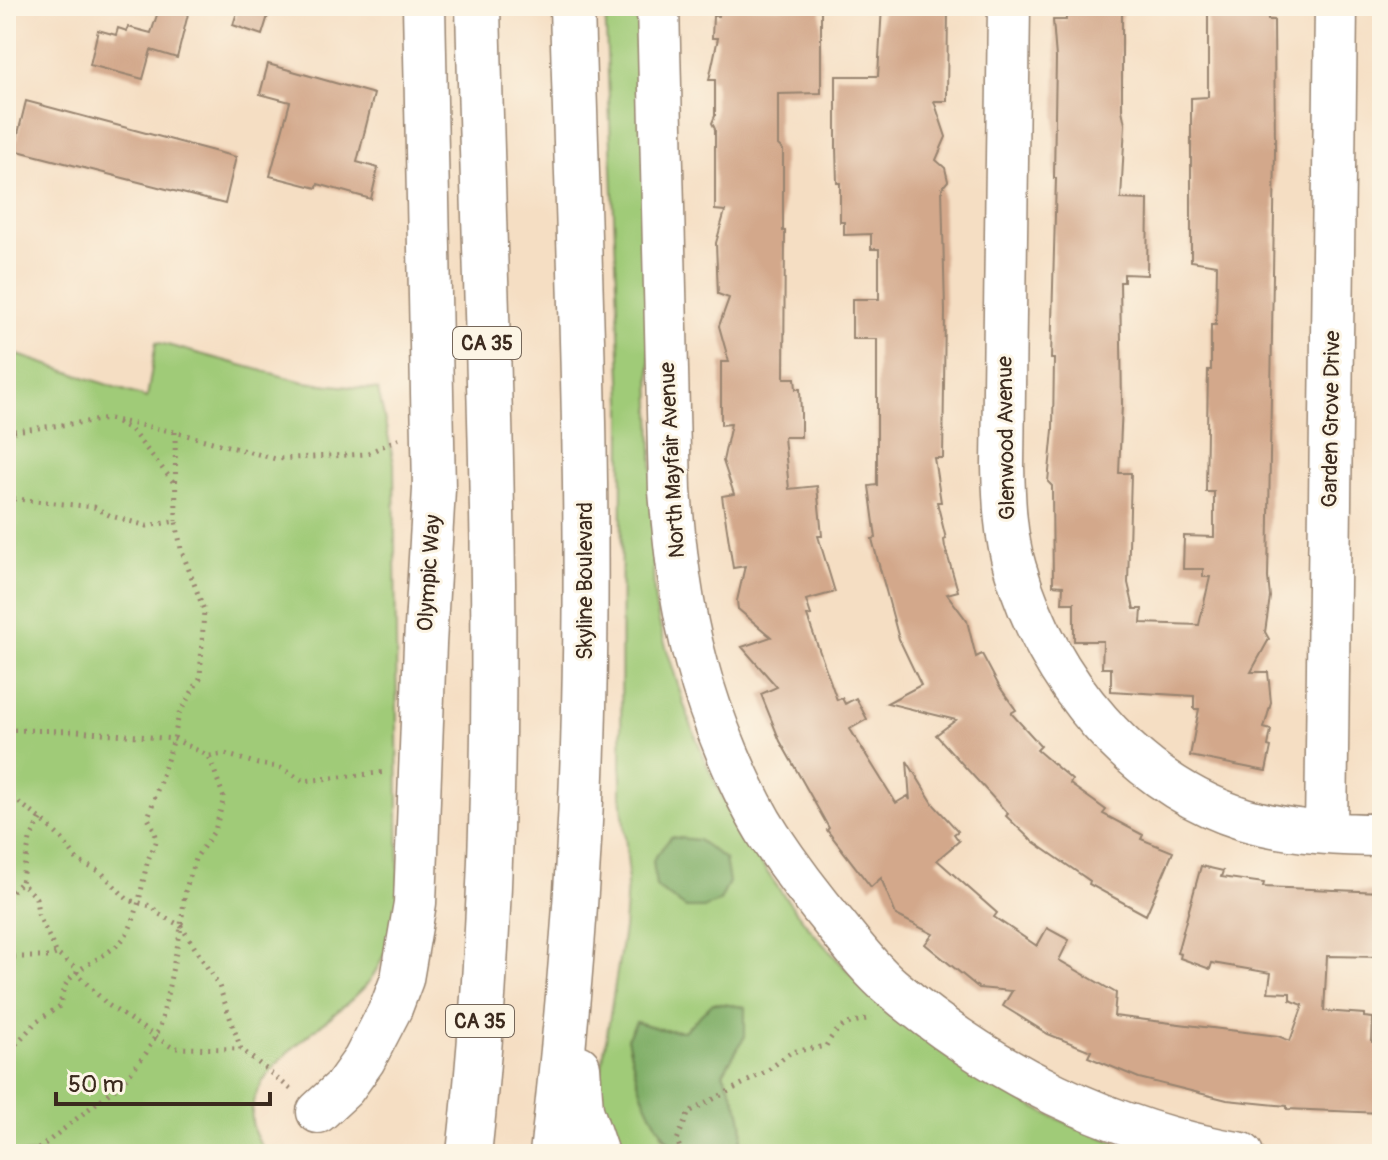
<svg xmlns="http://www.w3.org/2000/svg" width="1388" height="1160" viewBox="0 0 1388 1160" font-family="Pangolin,sans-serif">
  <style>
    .green { fill: #a0cb78; stroke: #6e7a4b; stroke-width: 2 }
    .forest { fill: #80af68; stroke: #5e6c43; stroke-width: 2 }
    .building { fill: #d3a88b }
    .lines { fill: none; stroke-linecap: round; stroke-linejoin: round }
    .minor-casing { stroke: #988470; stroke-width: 45 }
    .major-casing { stroke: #988470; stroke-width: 47 }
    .path { stroke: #988470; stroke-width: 5; stroke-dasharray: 2 6; stroke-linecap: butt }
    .minor { stroke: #fff; stroke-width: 42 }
    .major { stroke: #fff; stroke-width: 44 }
    .labels { text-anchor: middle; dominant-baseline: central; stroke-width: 6; stroke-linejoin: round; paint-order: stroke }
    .shield { fill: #fcf5e5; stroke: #75675a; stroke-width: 2 }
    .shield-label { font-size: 20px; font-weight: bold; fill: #3b2a1e }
    .street-label { font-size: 22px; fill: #3b2a1e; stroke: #fcf5e5 }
  </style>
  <rect width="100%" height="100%" fill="#fcf5e5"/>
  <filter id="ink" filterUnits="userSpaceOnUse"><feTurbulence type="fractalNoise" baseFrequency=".0125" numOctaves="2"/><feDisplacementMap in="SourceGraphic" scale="16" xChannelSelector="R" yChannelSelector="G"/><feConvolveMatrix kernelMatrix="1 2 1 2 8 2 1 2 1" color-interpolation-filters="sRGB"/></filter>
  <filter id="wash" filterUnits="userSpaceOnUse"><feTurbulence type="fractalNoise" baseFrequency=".006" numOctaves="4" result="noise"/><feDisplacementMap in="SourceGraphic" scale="32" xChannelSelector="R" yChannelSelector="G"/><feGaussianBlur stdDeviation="1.8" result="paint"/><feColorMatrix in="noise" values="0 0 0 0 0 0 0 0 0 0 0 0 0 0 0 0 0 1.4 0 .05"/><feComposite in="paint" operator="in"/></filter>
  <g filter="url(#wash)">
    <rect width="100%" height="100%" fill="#f5dec3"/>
    <!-- green -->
    <path class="green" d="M605 6H642C645 140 648 274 651 408 652 452 653 496 653 539 654 560 652 582 655 602 658 626 668 651 675 675 738 902 927 1090 1153 1154H736C752 1127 735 1098 723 1073L745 1036V1007L714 1003 684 1031 664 1030 637 1022 662 1135 679 1154H619L608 1144 598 1089 624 929 628 867 621 794 622 402Z
      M156 342 304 382 378 390 394 463 399 899C393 930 387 958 367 984 332 1027 207 1084 268 1154H6V351L147 398Z"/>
    <!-- forest -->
    <path class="forest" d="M671 837 698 840 725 859 729 882 720 901 704 908H686L656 887 653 860Z
      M713 1003 745 1007V1036L723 1073C735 1098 752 1127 736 1154H679C646 1116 638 1087 627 1038L636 1022 664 1030 684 1031Z"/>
    <g id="blocks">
      <!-- building -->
      <path class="building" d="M160 6H190L177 58 151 50 143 79 90 65 98 30 116 35 118 28 127 31 128 27 151 33Z
        M239 6H271L262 35 233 25Z
        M720 6 821 9V93L778 94V145L783 150V231H785L784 378H795L796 389H800L801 414V437H784L789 489 817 486 822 536H818L835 592 806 600 811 615 807 616 837 700 842 698 845 704 856 698 867 719 850 729 896 803 908 796 910 800 907 761 934 805 958 831 954 834 959 841 937 860 997 913 994 917 1037 946 1047 928 1069 940 1059 960 1116 993 1114 1016 1278 1036 1290 1041 1303 1005 1290 1000V993L1268 992 1271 973 1212 963 1210 969 1180 958 1181 954 1177 953 1201 866 1223 871 1221 877 1264 883 1263 887 1382 892V957L1327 956 1324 1011 1364 1014V1017L1373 1018 1372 1042H1382V1113L1287 1109V1106L1227 1100 1139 1078 1088 1057 1091 1051 1048 1034 1003 1006 1012 991 979 988 925 944 933 934 896 915 881 878 871 887 827 830 829 828 780 741 761 694 777 687 742 647 771 637 738 609 737 601 745 566 733 568 724 510 722 496 734 494 723 461 731 424 721 425V362H729L719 326 729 298 718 294 716 243 725 211 715 210V129L712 123 715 116V80H709L718 38H712L713 16H719Z
        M882 6H948L947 101H934L946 137 936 160 945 168 948 181 942 188 945 311 943 458H934L941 502H937L946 539 944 540 945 547 958 591 947 594 967 621 976 657 982 654 999 686 1016 710 1011 713 1041 746 1037 750 1072 780 1070 784 1106 810 1103 814 1143 835 1141 839 1173 852 1146 915 1089 884 1090 881 1031 840 1006 816 1008 814 936 735 956 720 887 703 921 685 899 639 872 539 876 538 869 486 877 485V339H852V299H879V249H871V234L844 235V222H840V183H837L836 146V76H878Z
        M1066 6H1122V110L1125 124 1121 199 1148 200 1147 275 1124 274V282H1120L1122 404 1119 473H1131L1128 583 1134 609H1142L1141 623 1199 625 1210 577H1203V569H1183L1184 536 1214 537V492H1206L1208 370H1211V325H1216L1217 265 1191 261V98L1208 97V6H1268V20H1274L1275 151 1268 578 1270 597 1265 632 1269 639 1251 672H1268L1271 703 1264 728 1271 730 1268 746 1271 747 1266 771 1190 756 1199 709H1194V696L1111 691V668H1102L1103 641H1074V603H1062L1063 586 1053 585 1052 486 1048 482 1053 430 1054 359H1051L1056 178H1054L1056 58 1053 20H1066Z
        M268 64 374 94 357 162 378 168 371 199 318 184 317 188 270 176 290 102 260 94Z
        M26 101 236 157 225 204 14 150Z"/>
    </g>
  </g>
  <g filter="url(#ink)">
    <use href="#blocks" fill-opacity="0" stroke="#988470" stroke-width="2"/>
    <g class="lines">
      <defs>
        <path id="minor" d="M658 6 670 491C675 549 681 608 697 665 710 716 741 792 770 837 791 869 814 899 839 929 855 949 872 971 891 987 992 1073 1112 1132 1242 1154
          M1009 6 1003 466C1004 500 1005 535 1015 568 1047 678 1132 784 1244 819 1288 832 1336 835 1382 835
          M1326 833 1336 6
          M318 1112 344 1088 364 1060 391 1008 402 979 415 903 425 644 434 489 424 6"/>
        <path id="major" d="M578 1067 581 1110 596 1154
          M469 1154C512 773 487 388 478 6
          M552 1154C569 1006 581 857 584 708 590 474 578 240 572 6"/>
      </defs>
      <!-- minor casing -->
      <use href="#minor" class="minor-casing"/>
      <!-- major casing -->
      <use href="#major" class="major-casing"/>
      <!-- path -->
      <path class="path" d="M117 423 131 430 175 484
        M6 432 109 419 175 432 276 459 366 454 400 438
        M175 432 176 521
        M6 498 94 507 111 516 147 526 176 521 181 549 204 610 200 678 179 714 174 739 148 818C164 847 153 840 147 864 141 887 139 914 126 935 111 958 76 963 64 988 62 993 61 1001 60 1006L37 1021 6 1055
        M6 730 77 731 174 739 209 756 225 754 258 764 279 767 304 781 387 772
        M6 793 41 819 62 839 78 861 101 872 128 900 151 906 159 914 181 926 219 986 241 1049 293 1091
        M41 819 30 840 21 882 36 898 38 914 57 954 77 969V974L108 1005 173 1048 241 1049
        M6 897 21 882
        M6 957H48L56 954
        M6 1151 10 1154
        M32 1154 123 1082 146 1053 160 1028 180 934 185 892 195 859 215 830 224 798 209 756
        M682 1154 677 1140 689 1112 767 1071 791 1052 826 1046C837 1025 850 1022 872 1018"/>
      <!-- minor -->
      <use href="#minor" class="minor"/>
      <!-- major -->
      <use href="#major" class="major"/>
    </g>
  </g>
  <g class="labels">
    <!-- shield labels -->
    <g class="shield">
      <rect x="453" y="327" width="68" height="32" rx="6"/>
      <rect x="446" y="1005" width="68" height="32" rx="6"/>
    </g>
    <g class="shield-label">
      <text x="487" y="343">CA 35</text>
      <text x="480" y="1021">CA 35</text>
    </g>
    <!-- street labels -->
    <g class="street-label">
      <text transform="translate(1331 419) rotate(-89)">Garden Grove Drive</text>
      <text transform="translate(1006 438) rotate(-91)">Glenwood Avenue</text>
      <text transform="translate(672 460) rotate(-93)">North Mayfair Avenue</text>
      <text transform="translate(429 573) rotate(-86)">Olympic Way</text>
      <text transform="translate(585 581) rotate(-90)">Skyline Boulevard</text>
    </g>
  </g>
  <!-- margin -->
  <rect width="1388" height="1160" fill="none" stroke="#fcf5e5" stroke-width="32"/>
  <!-- scale -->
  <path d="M56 1092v12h214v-12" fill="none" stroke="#3b2a1e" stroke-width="4"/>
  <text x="68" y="1092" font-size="24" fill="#3b2a1e" stroke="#fcf5e5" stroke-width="6" paint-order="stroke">50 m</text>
</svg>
